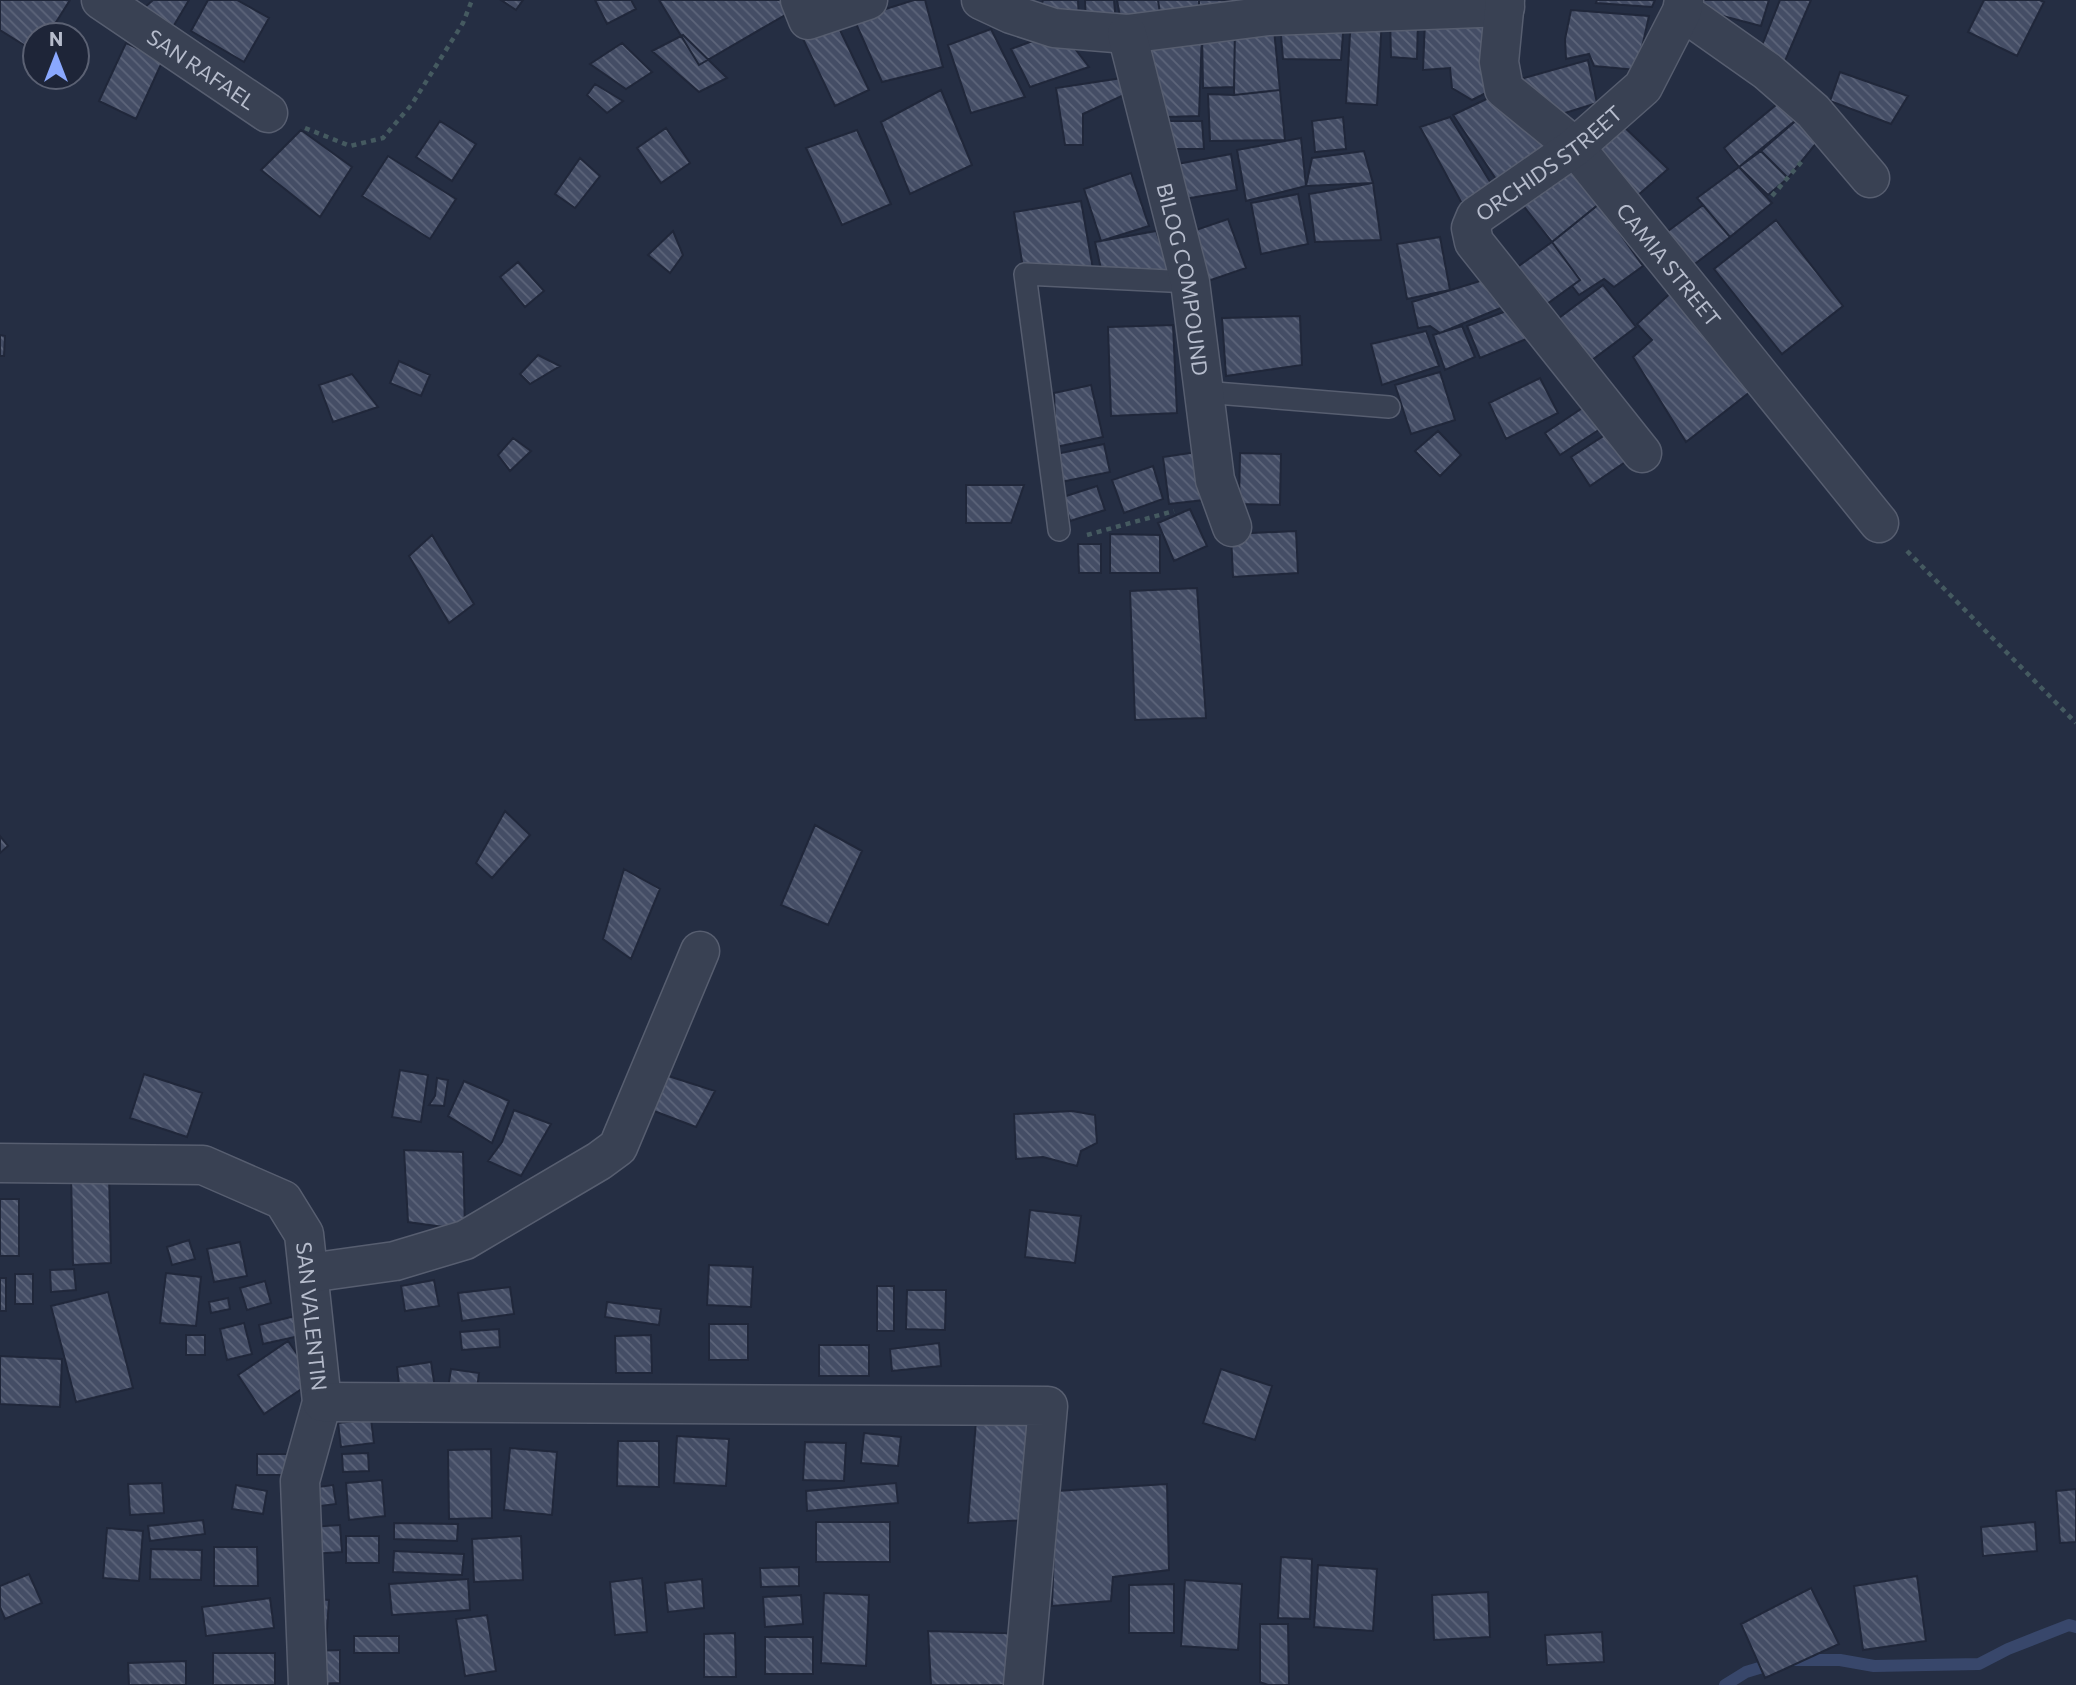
<svg xmlns="http://www.w3.org/2000/svg" width="2076" height="1685" viewBox="0 0 2076 1685" font-family="Commissioner,sans-serif">
  <style>
    .lines { fill: none; stroke-linecap: round; stroke-linejoin: round }
    .stream { stroke: #38476b; stroke-width: 12 }
    .building { fill: url(#building-back-hatch); stroke: #20273a; stroke-width: 2 }
    .lane-casing { stroke: #575e70; stroke-width: 24 }
    .street-casing { stroke: #575e70; stroke-width: 41 }
    .path { stroke: #455a60; stroke-width: 4.5; stroke-dasharray: 5 5; stroke-linecap: butt }
    .lane { stroke: #394153; stroke-width: 21 }
    .street { stroke: #394153; stroke-width: 38 }
    .labels { text-anchor: middle; dominant-baseline: central; stroke-width: 6; stroke-linejoin: round; paint-order: stroke }
    .street-label { font-size: 21px; fill: #b6bccc; stroke: #1e2538 }
  </style>
  <defs>
    <pattern id="building-back-hatch" width="6" height="6" patternUnits="userSpaceOnUse" patternTransform="scale(1.75)"><rect width="6" height="6" fill="#444d65"/><path d="M-1 5l2 2M0 0l6 6M5-1l2 2" fill="none" stroke="#5d657a"/></pattern>
  </defs>
  <rect width="100%" height="100%" fill="#252e43"/>
  <g class="lines">
    <!-- stream -->
    <path class="stream" d="M1725 1685 1746 1672 1786 1660H1840L1874 1666 1979 1664 2008 1649 2069 1625 2076 1627"/>
  </g>
  <!-- building -->
  <path class="building" d="M0 0H70L48 35H35V52L0 30Z
    M153 0H189L170 32 144 8Z
    M208 0H237L269 18 244 62 191 31Z
    M501 0H523L516 10Z
    M595 0H631L636 9 607 24Z
    M659 0H787L792 11 699 65Z
    M914 0H925L943 67 882 82 854 19Z
    M1043 0H1078L1079 21 1041 7Z
    M1085 0H1114L1117 34 1086 25Z
    M1117 0H1158L1161 20 1122 28Z
    M1158 0H1199V17L1161 20Z
    M1199 0H1269L1199 17Z
    M1597 0H1655L1652 7 1596 3Z
    M1694 0H1769L1761 26 1692 8Z
    M1780 0H1811L1782 68 1759 53Z
    M1984 0H2040L2044 2 2017 56 1968 32Z
    M1571 10 1649 16 1637 70 1594 66 1589 54 1566 59 1565 39Z
    M1493 16 1492 90 1472 100 1452 88 1450 68 1423 70 1425 20Z
    M1351 17 1382 19 1377 105 1346 103Z
    M1390 17H1418L1417 59 1391 57Z
    M1273 20 1280 90 1234 95 1235 26Z
    M1344 21 1341 60 1283 59 1280 24Z
    M837 24 869 90 835 106 803 39Z
    M1235 26 1234 87 1203 88 1202 33Z
    M991 29 1025 97 971 113 948 45Z
    M1202 33 1199 116 1166 117 1131 45Z
    M683 35 727 78 699 92 652 51Z
    M1049 35 1069 41 1089 67 1030 87 1011 49Z
    M126 43 163 60 136 119 99 101Z
    M622 43 652 72 626 89 590 64Z
    M1588 60 1597 103 1549 118 1526 101 1524 78Z
    M1840 72 1908 96 1891 124 1830 101Z
    M1122 78 1124 95 1083 114V145H1065L1056 88Z
    M595 84 623 101 607 113 587 95Z
    M941 90 972 165 910 194 881 122Z
    M1280 90 1285 140 1210 141 1208 94 1234 95Z
    M1497 94 1559 148 1502 188 1453 115Z
    M1788 95 1807 111 1739 167 1724 148Z
    M1807 111 1827 130 1788 178 1761 151Z
    M1343 117 1346 149 1315 152 1312 121Z
    M1450 117 1497 193 1465 209 1420 127Z
    M440 121 476 144 452 181 416 157Z
    M1160 121H1202L1204 149H1166Z
    M1619 122 1668 169 1629 203 1584 151Z
    M666 128 690 163 661 183 637 148Z
    M301 130 352 167 320 217 261 170Z
    M857 130 891 204 842 225 806 148Z
    M1301 138 1306 186 1246 201 1237 150Z
    M1364 151 1373 183 1306 186 1312 158Z
    M1761 151 1788 178 1768 195 1739 167Z
    M1231 154 1237 190 1167 202 1161 167Z
    M388 156 456 199 430 239 362 196Z
    M580 158 600 176 575 208 555 194Z
    M1568 163 1599 204 1552 242 1518 199Z
    M1739 167 1772 203 1730 237 1697 198Z
    M1131 173 1149 226 1101 241 1084 189Z
    M1373 183 1381 240 1315 242 1309 194Z
    M1298 194 1308 244 1261 254 1251 203Z
    M1081 201 1093 269 1023 268 1014 212Z
    M1599 204 1643 266 1614 287 1604 279 1579 295 1572 286 1580 280 1552 242Z
    M1703 205 1730 237 1683 273 1656 240Z
    M1228 219 1246 268 1208 281 1190 232Z
    M1776 220 1843 306 1782 354 1714 269Z
    M673 231 683 255 670 273 648 255Z
    M1156 231 1171 271 1101 269 1095 242Z
    M1440 237 1450 290 1407 299 1397 244Z
    M1552 242 1580 280 1540 309 1512 271Z
    M518 262 544 291 525 307 500 277Z
    M1493 277 1508 305 1440 333 1430 326 1418 328 1412 302Z
    M1603 285 1636 327 1588 363 1555 321Z
    M1675 289 1755 388 1686 442 1633 357 1652 340 1637 324Z
    M1514 308 1536 335 1480 358 1467 326Z
    M1300 316 1302 365 1226 376 1222 318Z
    M1173 325 1177 413 1111 416 1108 327Z
    M1462 326 1475 357 1445 370 1433 335Z
    M1426 331 1439 366 1382 385 1371 344Z
    M0 335 5 336 4 356H0Z
    M538 355 560 366 530 384 520 374Z
    M399 361 430 375 421 396 390 383Z
    M1440 372 1455 420 1411 434 1395 385Z
    M352 374 378 407 333 422 319 385Z
    M1540 378 1558 413 1506 439 1489 403Z
    M1091 385 1103 437 1056 447 1054 393Z
    M1596 399 1611 422 1560 455 1545 433Z
    M1619 426 1637 454 1590 486 1571 457Z
    M1438 431 1461 455 1440 476 1415 451Z
    M513 438 531 451 510 471 498 455Z
    M1104 444 1110 472 1061 482 1056 454Z
    M1197 452 1204 500 1169 504 1163 457Z
    M1240 453 1281 454 1280 505 1239 504Z
    M1153 466 1163 499 1124 513 1112 480Z
    M966 485H1024L1011 523H966Z
    M1097 486 1105 510 1070 521 1063 497Z
    M1190 509 1207 546 1174 561 1158 523Z
    M1296 531 1298 573 1233 577 1231 534Z
    M1110 534 1160 535V573H1110Z
    M432 535 474 604 449 623 409 556Z
    M1078 544H1101V573H1079Z
    M1197 588 1206 718 1135 720 1130 591Z
    M505 811 530 835 492 878 476 863Z
    M815 825 862 851 828 925 781 905Z
    M0 836 8 846 0 853Z
    M624 869 660 889 631 959 603 939Z
    M400 1070 428 1075 421 1122 392 1117Z
    M144 1074 202 1093 187 1137 130 1118Z
    M662 1074 715 1091 696 1127 654 1111Z
    M437 1078 448 1080 444 1106 429 1105 435 1096Z
    M464 1081 509 1101 492 1143 448 1116Z
    M514 1110 551 1124 521 1176 488 1161 502 1142Z
    M1072 1111 1095 1115 1097 1143 1081 1151 1077 1166 1043 1157 1016 1159 1014 1114Z
    M404 1150 463 1152 465 1230 408 1222Z
    M109 1173 111 1263 73 1265 71 1174Z
    M0 1199H19V1256H0Z
    M1030 1210 1081 1216 1075 1263 1025 1257Z
    M189 1240 195 1259 172 1265 167 1247Z
    M240 1242 247 1276 214 1282 207 1249Z
    M709 1265 753 1267 751 1307 707 1305Z
    M74 1269 76 1290 51 1292 50 1270Z
    M166 1273 201 1277 196 1326 160 1323Z
    M15 1274H33V1304H15Z
    M0 1278H6V1311H0Z
    M434 1280 439 1306 405 1311 401 1286Z
    M265 1281 271 1303 247 1310 240 1288Z
    M877 1286H894V1331H877Z
    M510 1287 514 1314 462 1321 458 1293Z
    M907 1290H946L945 1330 906 1329Z
    M108 1292 133 1388 76 1402 51 1306Z
    M228 1298 230 1309 211 1313 209 1302Z
    M607 1302 661 1309 659 1325 605 1317Z
    M299 1315 304 1335 263 1344 259 1325Z
    M244 1323 252 1354 227 1360 220 1329Z
    M709 1324H748V1360H709Z
    M499 1329 500 1347 462 1350 460 1332Z
    M186 1335H205V1355H186Z
    M651 1335 652 1373H616L615 1336Z
    M288 1341 315 1380 264 1414 238 1375Z
    M939 1343 941 1366 892 1371 890 1349Z
    M819 1345H869V1376H819Z
    M0 1356 62 1359 60 1407 0 1404Z
    M431 1362 435 1388 400 1393 397 1367Z
    M451 1369 479 1373 476 1398 447 1395Z
    M1221 1369 1272 1386 1255 1440 1203 1423Z
    M371 1419 374 1443 341 1447 338 1423Z
    M976 1421 1036 1423 1029 1520 968 1523Z
    M864 1433 901 1437 898 1466 861 1463Z
    M677 1436 729 1439 726 1486 674 1483Z
    M618 1441H659V1487L617 1486Z
    M805 1442 846 1443 844 1481 803 1480Z
    M510 1448 557 1452 552 1515 504 1510Z
    M491 1449 492 1518 449 1519 448 1450Z
    M368 1453 369 1471 343 1472 342 1454Z
    M257 1454H293V1475H257Z
    M382 1480 385 1516 349 1520 346 1483Z
    M162 1483 164 1513 130 1515 128 1484Z
    M896 1483 898 1503 807 1511 806 1491Z
    M1167 1484 1169 1570 1113 1577 1111 1601 1052 1606 1056 1491Z
    M236 1485 267 1491 263 1514 232 1509Z
    M333 1485 336 1504 313 1507 310 1488Z
    M2076 1489V1542L2060 1543 2056 1491Z
    M203 1520 205 1534 150 1541 148 1526Z
    M816 1522H890V1562H816Z
    M2035 1522 2037 1551 1983 1556 1981 1527Z
    M394 1523 458 1524 457 1541 394 1539Z
    M340 1525 342 1552 311 1554 309 1527Z
    M107 1528 143 1531 139 1581 103 1578Z
    M346 1536H379V1563H346Z
    M521 1536 523 1580 474 1582 472 1539Z
    M214 1547H257L258 1586H214Z
    M151 1549 202 1550 201 1580 150 1579Z
    M394 1551 464 1554 462 1575 393 1572Z
    M1281 1557 1312 1559 1310 1619 1278 1618Z
    M1318 1565 1377 1569 1373 1631 1314 1627Z
    M799 1567V1586L761 1587 760 1568Z
    M29 1574 42 1603 5 1619 0 1607V1586Z
    M1917 1576 1926 1641 1863 1650 1854 1586Z
    M642 1578 647 1632 615 1635 610 1582Z
    M468 1579 470 1610 392 1615 389 1584Z
    M702 1579 704 1608 668 1612 665 1583Z
    M1185 1580 1242 1584 1238 1650 1181 1646Z
    M1174 1584V1633H1129V1585Z
    M1811 1588 1839 1644 1765 1678 1741 1624Z
    M1488 1592 1490 1637 1434 1640 1432 1595Z
    M824 1593 869 1595 866 1666 821 1663Z
    M801 1595 803 1624 765 1627 763 1597Z
    M270 1598 274 1628 206 1636 202 1607Z
    M313 1599 329 1600 326 1643 311 1642Z
    M487 1615 496 1671 465 1676 456 1619Z
    M1260 1624H1288L1289 1685H1268L1260 1682Z
    M928 1631 1038 1634 1037 1685H931Z
    M1602 1632 1604 1662 1547 1665 1545 1635Z
    M735 1633 736 1677H704V1634Z
    M354 1636H399V1653H354Z
    M765 1637H813V1674H765Z
    M340 1650V1683L313 1684 312 1651Z
    M213 1653H275V1685H213Z
    M186 1661V1685H129L128 1663Z"/>
  <g class="lines">
    <defs>
      <path id="lane" d="M1203 392 1389 407
        M1059 530 1025 274 1190 282"/>
      <g id="street">
        <path id="s1" d="M101 0 268 113"/>
        <path d="M800 0 808 20 868 0"/>
        <path d="M981 0 1011 14 1054 28 1127 34 1269 16 1505 7"/>
        <path id="s2" d="M1505 0 1499 62 1504 89 1575 147 1879 523"/>
        <path d="M1682 11 1767 71 1813 111 1870 178"/>
        <path id="s3" d="M1127 34 1190 282 1215 480 1232 527"/>
        <path id="s4" d="M1642 453 1474 242 1471 228 1476 216 1575 147 1643 87 1682 11 1684 0"/>
        <path id="s5" d="M0 1163 203 1165 283 1200 304 1234 322 1402 300 1481 308 1685"/>
        <path d="M309 1273 395 1261 465 1240 599 1161 618 1147 700 951"/>
        <path d="M322 1402 1048 1406 1023 1685"/>
      </g>
    </defs>
    <!-- lane casing -->
    <use href="#lane" class="lane-casing"/>
    <!-- street casing -->
    <use href="#street" class="street-casing"/>
    <!-- path -->
    <path class="path" d="M305 128 350 146 383 138 412 104 463 23 472 0
      M1772 196 1803 160
      M1087 535 1174 511
      M1907 551 2076 723"/>
    <!-- lane -->
    <use href="#lane" class="lane"/>
    <!-- street -->
    <use href="#street" class="street"/>
  </g>
  <g class="labels">
    <!-- street labels -->
    <g class="street-label">
      <text stroke="none"><textPath href="#s1" startOffset="122">SAN RAFAEL</textPath></text>
      <text stroke="none"><textPath href="#s4" startOffset="387">ORCHIDS STREET</textPath></text>
      <text stroke="none"><textPath href="#s2" startOffset="332">CAMIA STREET</textPath></text>
      <text stroke="none"><textPath href="#s3" startOffset="252">BILOG COMPOUND</textPath></text>
      <text stroke="none"><textPath href="#s5" startOffset="413">SAN VALENTIN</textPath></text>
    </g>
  </g>
  <!-- north arrow -->
  <g transform="translate(56 56)"><circle r="33" fill="#1e2538" stroke="#5b6173" stroke-width="2"/>
  <path d="M0-5L12 26L0 18L-12 26Z" fill="#8aa8fe"/>
  <text y="-10" font-size="19" font-weight="bold" text-anchor="middle" fill="#b6bccc">N</text>
  </g>
</svg>
